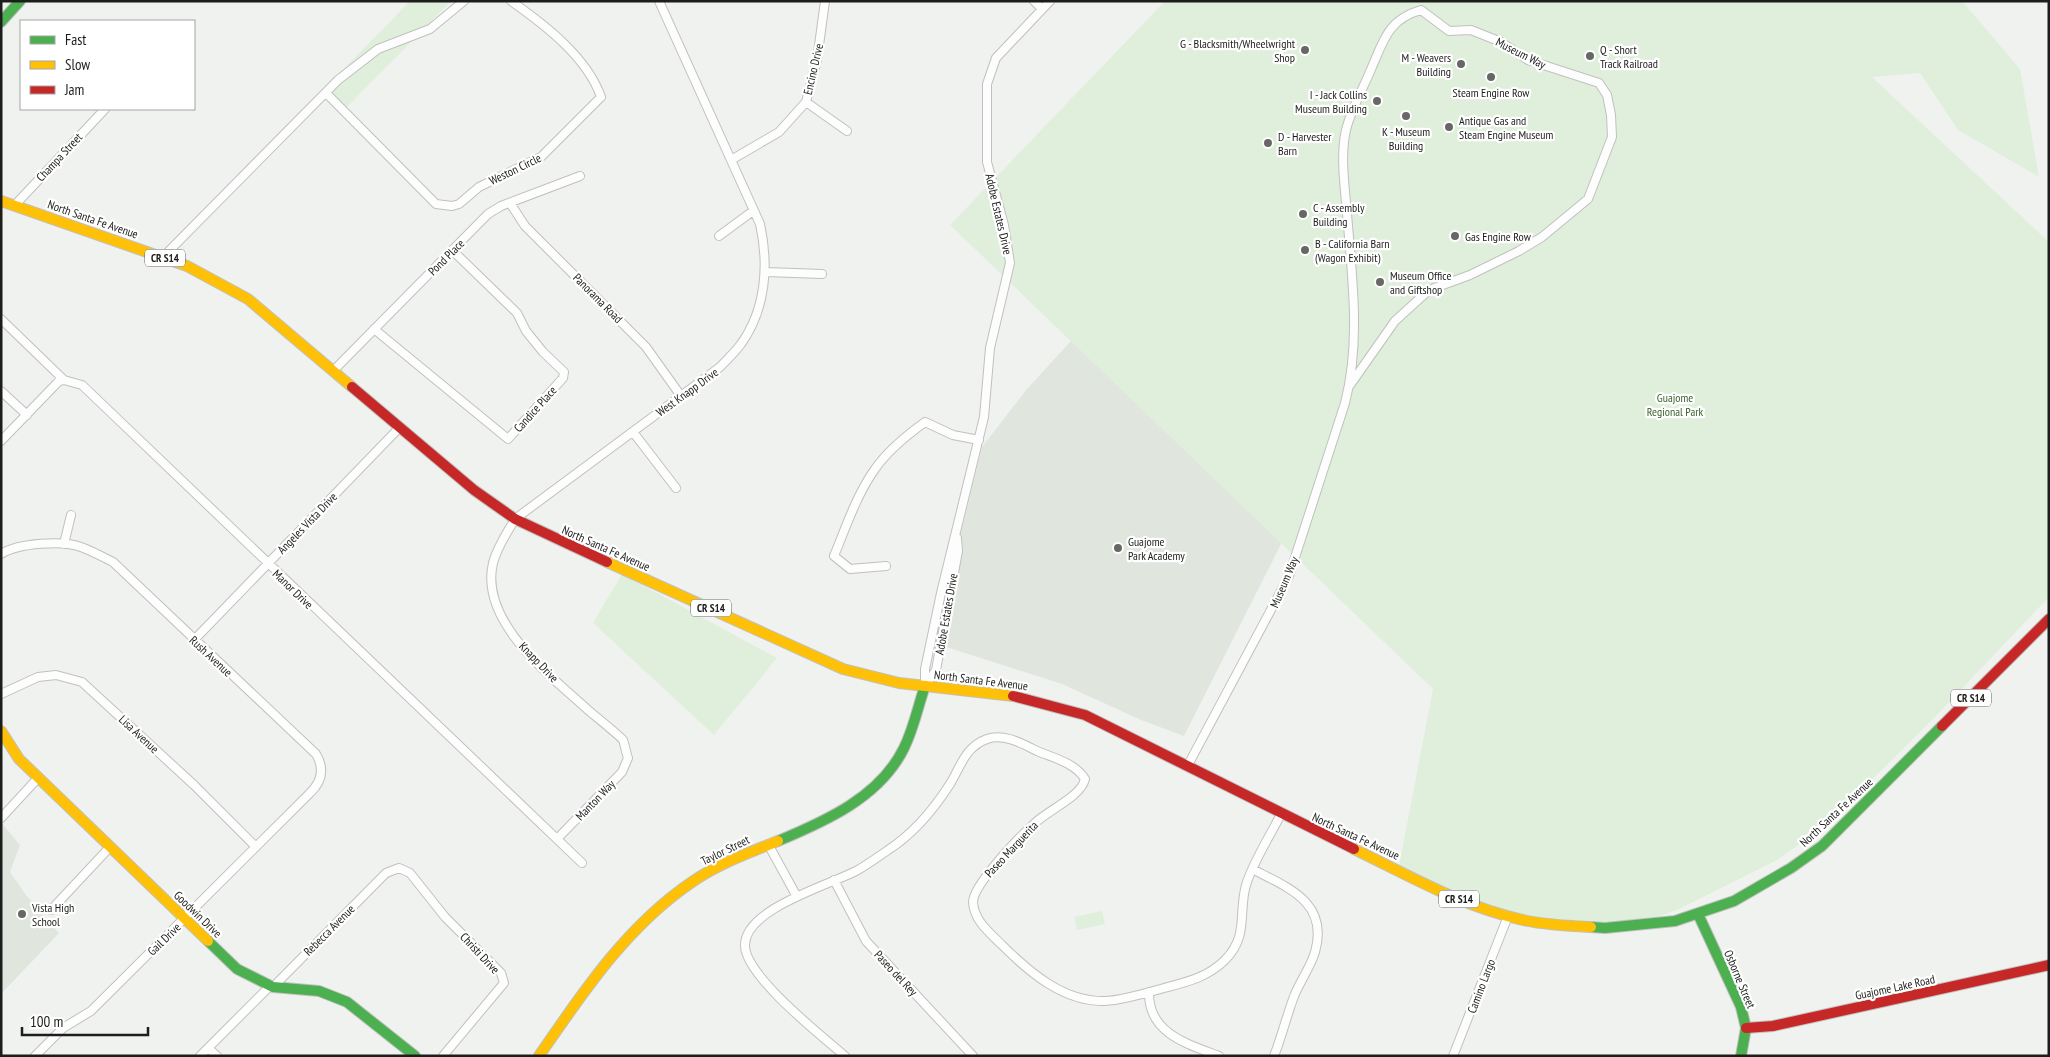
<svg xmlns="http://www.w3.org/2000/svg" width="2050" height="1057" viewBox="0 0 2050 1057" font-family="'PT Sans Narrow',sans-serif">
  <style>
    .built { fill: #e0e6de }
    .green { fill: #e0efdb }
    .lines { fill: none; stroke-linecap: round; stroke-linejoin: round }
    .street-casing { stroke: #c0c1bf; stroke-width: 10 }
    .fast-casing { stroke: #c0c1bf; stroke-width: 12 }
    .slow-casing { stroke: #c0c1bf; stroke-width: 12 }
    .jam-casing { stroke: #c0c1bf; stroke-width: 12 }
    .street { stroke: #fdfdfd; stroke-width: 8 }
    .fast { stroke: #4caf50; stroke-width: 10 }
    .slow { stroke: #ffc107; stroke-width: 10 }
    .jam { stroke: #c62828; stroke-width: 10 }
    .poi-dot { fill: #676866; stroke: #fefffe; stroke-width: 2 }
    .labels { text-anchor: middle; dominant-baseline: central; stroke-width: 4.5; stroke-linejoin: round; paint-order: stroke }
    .shield { fill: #fefffe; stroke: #606260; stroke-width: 1 }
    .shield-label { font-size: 11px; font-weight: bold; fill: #1d1e1c }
    .poi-label { font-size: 12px; fill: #1d1e1c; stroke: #fefffe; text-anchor: start }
    .street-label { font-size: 12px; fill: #1d1e1c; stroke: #fefffe }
    .park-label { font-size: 12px; fill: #3a5f2c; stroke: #fefffe }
  </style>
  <rect width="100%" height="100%" fill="#f0f2ef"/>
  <!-- built -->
  <path class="built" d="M1080 331 1309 489 1184 736 1141 720 1062 684 934 643 982 447 1027 389Z
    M1 822 20 845 10 872 26 895 59 933 1 994Z"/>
  <!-- green -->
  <path class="green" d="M410 1H451L345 109 325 88Z
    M1165 1H1962L2020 69 2039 177 1958 130 1920 73 1872 77 2049 242V597L1932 720 1824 827 1777 860 1679 909 1660 916 1607 923 1523 916 1467 897 1399 866 1433 689 950 225Z
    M622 574 777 658 714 735 593 623Z
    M1102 911 1105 924 1077 930 1074 917Z"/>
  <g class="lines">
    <defs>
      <path id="street" d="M1034 1 1042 9
        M326 93 436 204 452 206 459 204 479 187 541 157 601 97C587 57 545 25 511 1
        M806 102 847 131
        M731 160 779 132 806 102 817 60 825 1
        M510 203 525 226 646 347 681 396
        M14 206 105 109
        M719 236 753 211
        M163 257 338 80 378 49 430 29 464 1
        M766 272 822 274
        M1 319 64 380 82 385 582 863
        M374 329 508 439 563 378 564 372 543 352 526 331 517 313 452 250
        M334 370 488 214 501 206 580 176
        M1 391 27 415
        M633 432 676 488
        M1 441 59 381 64 380
        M64 544 71 515
        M1 554C18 543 63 540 81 547 92 551 103 557 113 562L316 754C325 769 322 782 309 794L91 1011 63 1028 35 1056
        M886 566 850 569 834 556C846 527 857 494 875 469 888 450 907 435 925 422L953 435 979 440
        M194 640 400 427
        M925 686V669L941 593 984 417 990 348 1010 263 1004 225 987 162V84L996 58 1050 1
        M925 686 936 670 958 551 957 538
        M1 694 38 677 56 675 82 682 194 785 256 847
        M1188 765 1289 576 1345 403C1361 342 1352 276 1347 214 1345 188 1340 156 1346 130 1351 109 1364 87 1372 67 1384 39 1389 19 1421 10L1449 31 1471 30 1501 42 1528 60 1599 83 1607 95 1611 115 1612 137 1588 199 1542 237 1519 251 1470 275 1429 290 1395 321 1350 385
        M1 818 38 778
        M557 839 622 772 628 758C626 753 625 745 623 740 619 735 595 716 588 710 551 676 479 622 493 563 497 547 507 533 515 519L720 367C727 360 735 352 741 344 766 309 769 265 760 224L659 1
        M768 844 796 895
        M1254 870C1289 888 1329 903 1315 952 1311 966 1301 980 1295 994 1287 1014 1282 1036 1274 1056
        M834 880 866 941 973 1056
        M51 910 110 847
        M273 987 386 873 399 868 410 873 445 917 501 973 504 983 443 1056
        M1149 992C1148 1033 1187 1044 1219 1056
        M208 1048 217 1056
        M200 1056 271 985
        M845 1056C823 1037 744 975 745 945 745 909 829 885 856 871 867 865 878 857 888 850 913 834 934 809 950 784 961 766 965 747 987 739 1004 733 1023 744 1037 751 1054 758 1075 763 1085 779 1081 797 1048 810 1035 823 1020 836 973 885 973 902 974 921 990 933 1002 945 1030 973 1064 1002 1105 1001 1124 1000 1146 993 1164 988 1187 982 1208 977 1225 960 1249 936 1238 913 1246 885 1253 862 1270 836 1281 814
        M1453 1056 1508 916"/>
      <path id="fast" d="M1 22 20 1
        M778 841C826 821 880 797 904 748 914 728 918 706 925 686
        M1698 914 1741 1007 1746 1028 1741 1056
        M1591 927 1605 928 1675 921 1734 901 1791 868 1822 846 1942 726
        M208 941 237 969 273 987 319 991 347 1002 415 1056"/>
      <path id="slow" d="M1 201 187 266 248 299 352 387
        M607 562 843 669 899 683 1013 696
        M1 731 19 759 208 941
        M1354 849C1408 875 1463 907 1523 920 1545 925 1569 926 1591 927
        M539 1056C583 992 627 926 692 882 718 864 748 853 778 841"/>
      <path id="jam" d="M352 387 474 490 515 519 607 562
        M1013 696 1085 715 1354 849
        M1942 726 2049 619
        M1746 1028 1773 1026 2049 965"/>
    </defs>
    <!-- street casing -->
    <use href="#street" class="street-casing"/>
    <!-- fast casing -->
    <use href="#fast" class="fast-casing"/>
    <!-- slow casing -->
    <use href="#slow" class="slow-casing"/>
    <!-- jam casing -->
    <use href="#jam" class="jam-casing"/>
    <!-- street -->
    <use href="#street" class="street"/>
    <!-- fast -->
    <use href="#fast" class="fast"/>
    <!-- slow -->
    <use href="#slow" class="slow"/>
    <!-- jam -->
    <use href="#jam" class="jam"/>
  </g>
  <!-- markers -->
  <g class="poi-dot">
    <circle cx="1305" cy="50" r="5"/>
    <circle cx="1590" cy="56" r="5"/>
    <circle cx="1461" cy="64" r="5"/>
    <circle cx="1491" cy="77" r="5"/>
    <circle cx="1377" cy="101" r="5"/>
    <circle cx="1406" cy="116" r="5"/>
    <circle cx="1449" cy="127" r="5"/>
    <circle cx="1268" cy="143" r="5"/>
    <circle cx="1303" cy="214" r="5"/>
    <circle cx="1455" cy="236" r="5"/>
    <circle cx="1305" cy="250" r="5"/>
    <circle cx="1380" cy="282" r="5"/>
    <circle cx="1118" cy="548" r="5"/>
    <circle cx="22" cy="914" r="5"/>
  </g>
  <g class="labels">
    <!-- shield labels -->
    <g class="shield">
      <rect x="145" y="249.5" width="40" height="17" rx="4"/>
      <rect x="691" y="599.5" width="40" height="17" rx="4"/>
      <rect x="1951" y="689.5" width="40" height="17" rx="4"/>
      <rect x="1439" y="890.5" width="40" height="17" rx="4"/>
    </g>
    <g class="shield-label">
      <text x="165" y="258">CR S14</text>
      <text x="711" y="608">CR S14</text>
      <text x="1971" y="698">CR S14</text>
      <text x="1459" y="899">CR S14</text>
    </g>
    <!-- poi labels -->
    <g class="poi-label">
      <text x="1295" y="43" text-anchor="end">G - Blacksmith/Wheelwright<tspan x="1295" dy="14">Shop</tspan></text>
      <text x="1600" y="49">Q - Short<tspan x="1600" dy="14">Track Railroad</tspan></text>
      <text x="1451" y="57" text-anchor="end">M - Weavers<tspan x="1451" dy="14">Building</tspan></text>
      <text x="1491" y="92" text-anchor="middle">Steam Engine Row</text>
      <text x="1367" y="94" text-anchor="end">I - Jack Collins<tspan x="1367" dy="14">Museum Building</tspan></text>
      <text x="1459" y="120">Antique Gas and<tspan x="1459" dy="14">Steam Engine Museum</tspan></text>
      <text x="1406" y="131" text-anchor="middle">K - Museum<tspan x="1406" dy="14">Building</tspan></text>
      <text x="1278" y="136">D - Harvester<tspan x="1278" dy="14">Barn</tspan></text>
      <text x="1313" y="207">C - Assembly<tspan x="1313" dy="14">Building</tspan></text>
      <text x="1465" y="236">Gas Engine Row</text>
      <text x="1315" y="243">B - California Barn<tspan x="1315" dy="14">(Wagon Exhibit)</tspan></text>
      <text x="1390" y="275">Museum Office<tspan x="1390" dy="14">and Giftshop</tspan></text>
      <text x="1128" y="541">Guajome<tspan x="1128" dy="14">Park Academy</tspan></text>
      <text x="32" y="907">Vista High<tspan x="32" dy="14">School</tspan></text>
    </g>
    <!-- street labels -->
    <g class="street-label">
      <text transform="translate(1521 53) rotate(27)">Museum Way</text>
      <text transform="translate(813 69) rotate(-77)">Encino Drive</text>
      <text transform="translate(59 157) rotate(-47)">Champa Street</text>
      <text transform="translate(515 169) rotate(-26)">Weston Circle</text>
      <text transform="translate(999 214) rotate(77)">Adobe Estates Drive</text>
      <text transform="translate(93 219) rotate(19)">North Santa Fe Avenue</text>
      <text transform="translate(446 257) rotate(-45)">Pond Place</text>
      <text transform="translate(598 298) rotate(45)">Panorama Road</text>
      <text transform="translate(687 392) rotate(-36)">West Knapp Drive</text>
      <text transform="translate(535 409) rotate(-48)">Candice Place</text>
      <text transform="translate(307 523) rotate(-46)">Angeles Vista Drive</text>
      <text transform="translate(606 548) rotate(24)">North Santa Fe Avenue</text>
      <text transform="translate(1284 582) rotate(-67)">Museum Way</text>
      <text transform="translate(293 589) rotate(44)">Manor Drive</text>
      <text transform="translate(946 614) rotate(-80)">Adobe Estates Drive</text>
      <text transform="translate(211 656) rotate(43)">Rush Avenue</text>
      <text transform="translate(539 662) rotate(46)">Knapp Drive</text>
      <text transform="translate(981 680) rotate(7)">North Santa Fe Avenue</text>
      <text transform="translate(139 734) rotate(43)">Lisa Avenue</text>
      <text transform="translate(595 800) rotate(-46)">Manton Way</text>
      <text transform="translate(1836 812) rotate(-43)">North Santa Fe Avenue</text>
      <text transform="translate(1356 836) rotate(25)">North Santa Fe Avenue</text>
      <text transform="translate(1011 849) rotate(-47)">Paseo Marguerita</text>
      <text transform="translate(725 850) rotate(-26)">Taylor Street</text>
      <text transform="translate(198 914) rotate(44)">Goodwin Drive</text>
      <text transform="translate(329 930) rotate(-45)">Rebecca Avenue</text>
      <text transform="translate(164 939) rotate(-44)">Gail Drive</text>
      <text transform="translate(480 953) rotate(47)">Christi Drive</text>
      <text transform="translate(896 973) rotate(47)">Paseo del Rey</text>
      <text transform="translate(1740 979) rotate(67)">Osborne Street</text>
      <text transform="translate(1481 986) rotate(-69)">Camino Largo</text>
      <text transform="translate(1895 987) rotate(-12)">Guajome Lake Road</text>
    </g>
    <!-- park labels -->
    <g class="park-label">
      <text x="1675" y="397">Guajome<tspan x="1675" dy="14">Regional Park</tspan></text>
    </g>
  </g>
  <!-- border -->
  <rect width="2050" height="1057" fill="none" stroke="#1d1e1c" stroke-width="5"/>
  <!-- legend -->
  <rect x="20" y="20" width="175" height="90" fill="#fefffe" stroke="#a4a5a4"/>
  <rect x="30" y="36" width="25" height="8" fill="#4caf50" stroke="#a4a5a4"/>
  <text x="65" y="45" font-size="15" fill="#1d1e1c">Fast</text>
  <rect x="30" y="61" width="25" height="8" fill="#ffc107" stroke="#a4a5a4"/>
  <text x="65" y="70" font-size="15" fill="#1d1e1c">Slow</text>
  <rect x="30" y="86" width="25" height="8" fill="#c62828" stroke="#a4a5a4"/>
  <text x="65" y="95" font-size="15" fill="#1d1e1c">Jam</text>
  <!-- scale -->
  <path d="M22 1027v8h126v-8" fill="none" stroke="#1d1e1c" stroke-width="2.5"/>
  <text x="30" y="1027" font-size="15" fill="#1d1e1c" stroke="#fefffe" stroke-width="4" paint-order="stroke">100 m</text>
</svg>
